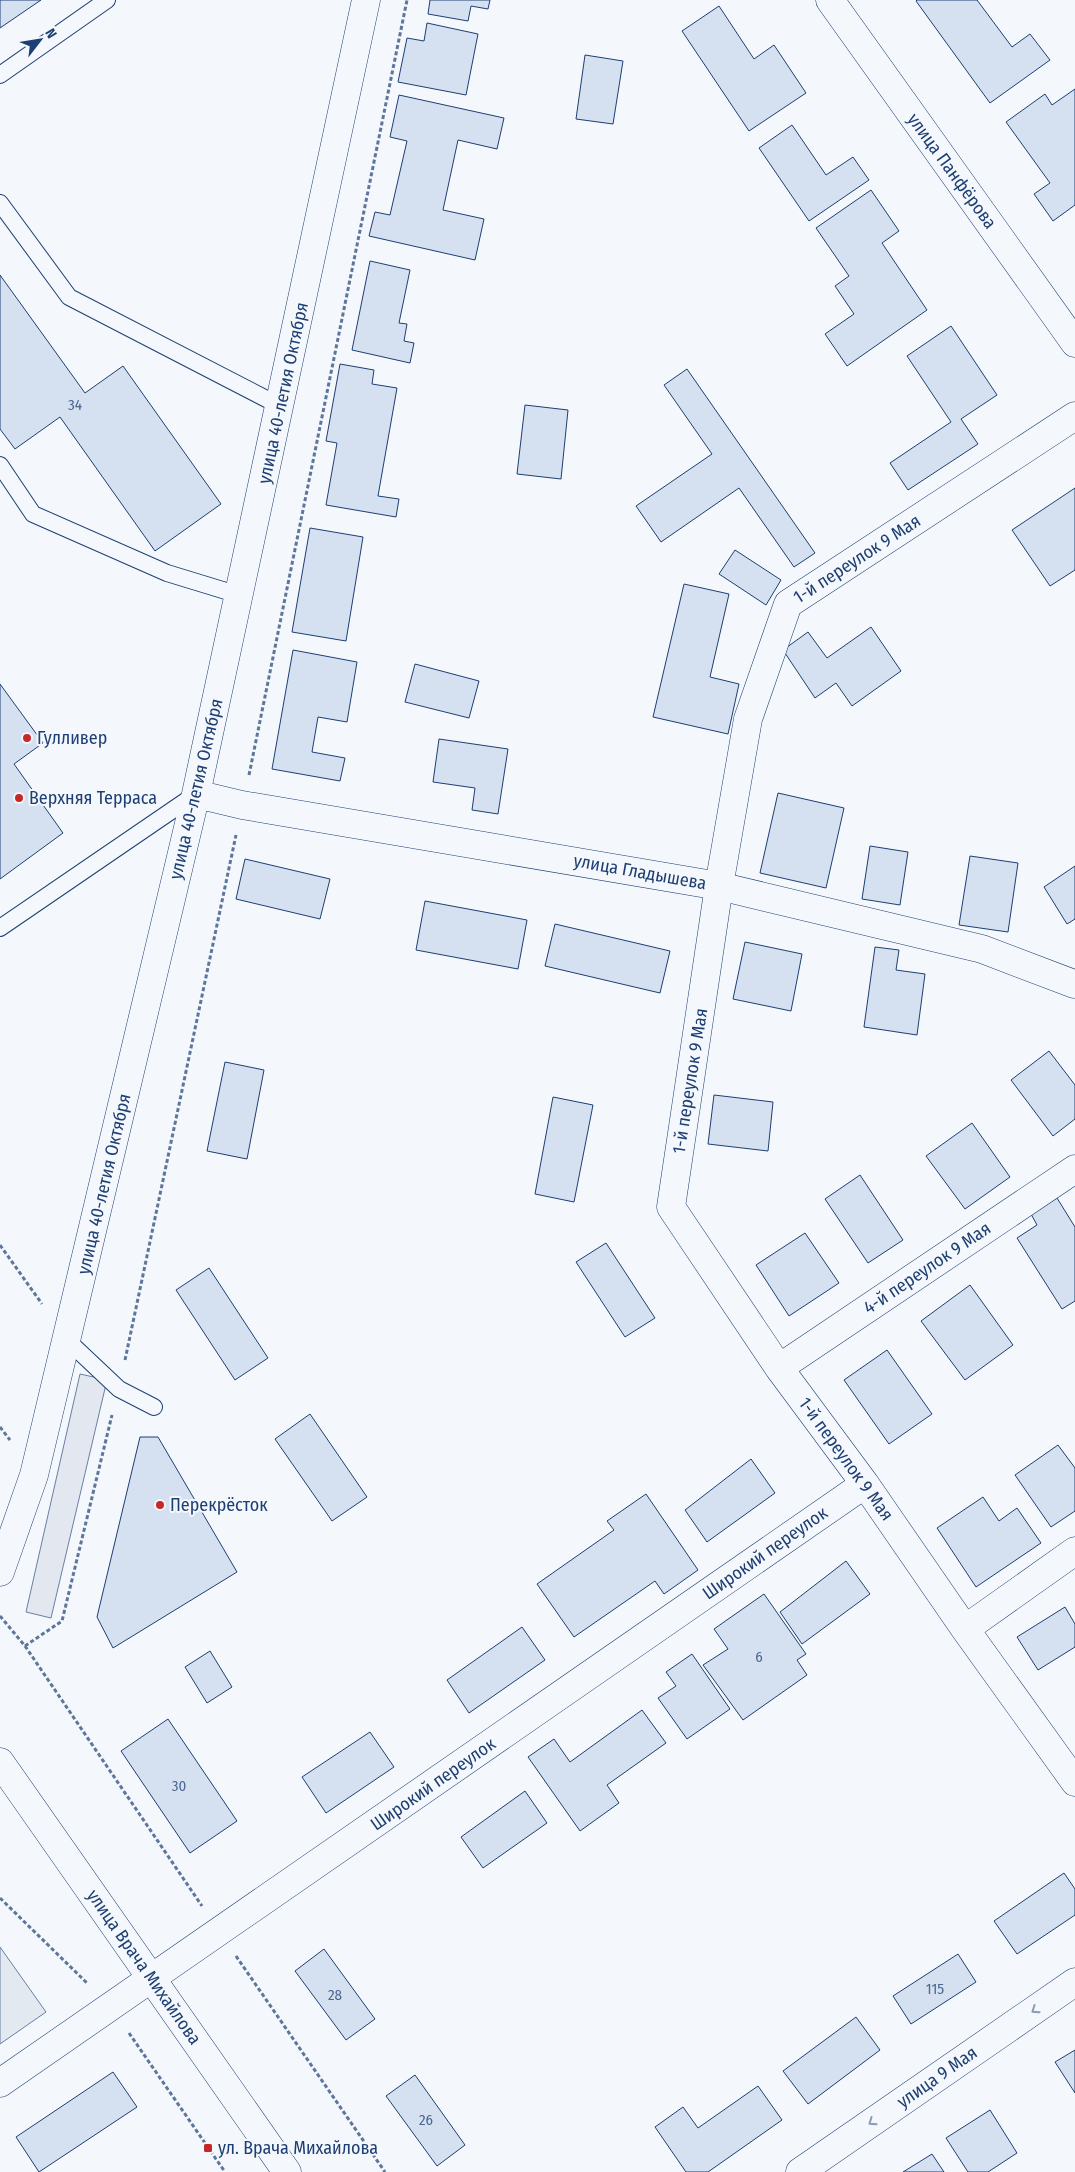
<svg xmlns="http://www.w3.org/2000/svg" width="1075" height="2172" viewBox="0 0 1075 2172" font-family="'Fira Sans Condensed',sans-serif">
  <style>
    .green { fill: #e3e9f0; stroke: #687fa3 }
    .parking { fill: #e3e8f0; stroke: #687fa3 }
    .building { fill: #d5e0f0; stroke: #1d3f73 }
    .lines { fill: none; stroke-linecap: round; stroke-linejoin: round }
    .service-casing { stroke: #1d3f73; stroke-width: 18 }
    .minor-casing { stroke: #1d3f73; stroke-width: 29 }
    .secondary-casing { stroke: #1d3f73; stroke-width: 29 }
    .path { stroke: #5e769c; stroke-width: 3; stroke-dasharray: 4 2.5; stroke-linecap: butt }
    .service { stroke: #f4f7fb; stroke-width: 16 }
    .minor { stroke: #f4f7fb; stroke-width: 28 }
    .secondary { stroke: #f4f7fb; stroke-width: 28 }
    .oneway { stroke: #889bb7 }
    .poi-dot { fill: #c62828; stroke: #f4f7fb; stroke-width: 2 }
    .labels { text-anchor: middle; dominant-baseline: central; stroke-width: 4; stroke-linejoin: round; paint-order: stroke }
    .number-label { font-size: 15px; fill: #4b6792 }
    .street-label { font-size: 18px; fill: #1d3f73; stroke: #f4f7fb }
    .poi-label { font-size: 18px; fill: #1d3f73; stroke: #f4f7fb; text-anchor: start }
  </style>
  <rect width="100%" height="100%" fill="#f4f7fb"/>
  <!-- green -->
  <path class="green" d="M0 1947 46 2012 0 2044Z"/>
  <!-- parking -->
  <path class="parking" d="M80 1374 107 1380 51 1618 26 1612Z"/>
  <!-- building -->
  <path class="building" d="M0 0H41L0 28Z
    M430 0H490L488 9 471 6 468 21 428 14Z
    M917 0H977L1012 47 1030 34 1050 60 990 103 916 1Z
    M719 6 754 59 774 45 806 93 749 131 682 31Z
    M427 23 478 34 466 95 398 82 407 38 424 41Z
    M585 55 623 61 613 124 576 119Z
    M1075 89V205L1053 221 1034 194 1050 183 1006 122 1045 94 1052 105Z
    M399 95 504 118 497 149 458 140 443 210 484 219 475 260 369 236 375 212 390 215 407 141 390 137Z
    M792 125 826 175 853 157 869 180 809 221 759 148Z
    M871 190 899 231 882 243 927 310 847 366 825 334 854 314 835 286 849 276 816 228Z
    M370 261 410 270 399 323 407 324 404 341 414 343 410 363 352 350Z
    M0 275 85 393 123 366 221 504 155 551 60 417 15 449 0 429Z
    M951 326 997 395 961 419 978 444 908 490 890 463 951 422 907 356Z
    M340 364 374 370 372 384 397 388 378 496 399 499 396 517 326 505 337 443 326 441Z
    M687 369 815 553 794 567 739 488 661 542 636 506 712 454 664 385Z
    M525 405 568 410 561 479 517 474Z
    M1075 488V570L1050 586 1012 530Z
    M310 528 363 537 346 641 292 632Z
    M735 550 781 580 766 605 719 574Z
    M684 584 729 594 710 677 739 684 728 734 653 717Z
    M871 627 901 671 852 706 836 683 815 698 783 650 808 632 827 658Z
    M293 650 357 662 347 722 318 717 312 752 345 758 340 781 272 769Z
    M415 664 479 681 469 718 405 702Z
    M0 684 43 743 14 764 63 833 0 879Z
    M439 739 508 749 498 814 472 810 475 788 433 782Z
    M778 793 844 808 826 888 760 873Z
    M870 846 908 852 900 905 862 899Z
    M970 856 1018 863 1008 932 959 925Z
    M245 859 330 879 320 919 236 899Z
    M1075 866V919L1067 924 1044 887Z
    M425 901 527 920 518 969 416 950Z
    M555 924 670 951 660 993 545 966Z
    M745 942 802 954 791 1011 733 999Z
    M875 947 899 950 896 970 925 974 917 1035 864 1027Z
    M1049 1051 1075 1085V1119L1053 1136 1011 1080Z
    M225 1062 264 1070 247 1159 207 1151Z
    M714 1095 773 1102 768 1151 708 1144Z
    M553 1097 593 1105 574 1202 535 1194Z
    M972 1123 1010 1177 965 1209 926 1156Z
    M860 1175 903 1240 868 1263 825 1199Z
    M1057 1198 1075 1227V1301L1062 1309 1017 1238 1037 1225 1031 1214Z
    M805 1233 839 1283 789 1316 756 1265Z
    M606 1243 655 1318 625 1337 576 1262Z
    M209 1268 268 1358 235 1380 176 1290Z
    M970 1285 1013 1345 965 1380 921 1321Z
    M887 1350 932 1414 889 1444 844 1380Z
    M310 1414 367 1497 332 1521 275 1439Z
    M140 1437H158L237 1572 113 1648 97 1617Z
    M1058 1445 1075 1468V1511L1051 1527 1015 1475Z
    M751 1459 775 1493 707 1542 685 1510Z
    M646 1494 698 1570 664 1594 655 1581 574 1637 537 1584 614 1530 607 1521Z
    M983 1497 999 1521 1017 1508 1041 1543 976 1587 937 1528Z
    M846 1561 870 1594 802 1644 780 1612Z
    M764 1594 806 1654 797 1660 807 1675 743 1720 703 1665 728 1649 714 1629Z
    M1065 1607 1075 1624V1647L1038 1670 1017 1637Z
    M522 1627 545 1660 469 1713 447 1680Z
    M210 1651 232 1687 207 1703 185 1667Z
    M692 1654 730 1709 687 1739 658 1698 676 1686 666 1672Z
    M642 1710 666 1743 607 1785 619 1803 580 1831 528 1757 554 1739 570 1762Z
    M168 1719 237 1821 190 1853 121 1751Z
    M370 1732 394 1767 326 1813 302 1777Z
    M525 1791 547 1823 483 1868 461 1837Z
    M1064 1873 1075 1889V1915L1017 1954 994 1921Z
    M324 1949 375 2019 346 2040 295 1971Z
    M958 1954 976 1982 911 2024 893 1996Z
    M856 2017 880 2050 808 2104 783 2071Z
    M1075 2050V2093L1055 2062Z
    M113 2072 137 2107 39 2172 16 2137Z
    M415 2075 465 2145 437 2166 386 2096Z
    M758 2086 782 2120 708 2172H686L655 2127 683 2107 698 2128Z
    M990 2110 1017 2153 988 2172H968L946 2138Z
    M932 2154 944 2172H903Z"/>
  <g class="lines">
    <defs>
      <path id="service" d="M0 75 107 0
        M0 203 69 297 280 406
        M0 465 33 514 167 573 239 595
        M0 928 196 794
        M67 1340 119 1389 154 1407"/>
      <path id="minor" d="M830 0 1075 343
        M1075 416 788 604 748 719 719 886 671 1207 779 1368 865 1484 965 1629 1075 1782
        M196 794 242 805 719 886 982 949 1074 984
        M779 1368 1075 1169
        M0 1572 34 1475 196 794 366 0
        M965 1629 1075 1551
        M0 2083 865 1484
        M800 2172 1075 1982"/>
      <path id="secondary" d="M0 1762 287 2172"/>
    </defs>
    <!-- service casing -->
    <use href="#service" class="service-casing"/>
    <!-- minor casing -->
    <use href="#minor" class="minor-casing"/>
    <!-- secondary casing -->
    <use href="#secondary" class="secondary-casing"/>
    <!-- path -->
    <path class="path" d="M249 775 407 0
      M0 1245 42 1304
      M125 1360 236 835
      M0 1427 10 1440
      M0 1616 25 1646 202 1906
      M25 1646 62 1621 112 1415
      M0 1898 88 1984
      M236 1956 385 2172
      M129 2033 225 2172"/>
    <!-- service -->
    <use href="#service" class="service"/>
    <!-- minor -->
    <use href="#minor" class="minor"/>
    <!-- secondary -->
    <use href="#secondary" class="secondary"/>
  </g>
  <!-- one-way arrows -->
  <defs><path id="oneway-chevron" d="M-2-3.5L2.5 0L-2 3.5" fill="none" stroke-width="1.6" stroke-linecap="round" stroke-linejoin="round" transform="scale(1.25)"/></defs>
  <g class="oneway">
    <use href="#oneway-chevron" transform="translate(1035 2010) rotate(145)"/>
    <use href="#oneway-chevron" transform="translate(872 2122) rotate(145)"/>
  </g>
  <!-- markers -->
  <g class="poi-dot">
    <circle cx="27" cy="738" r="5"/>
    <circle cx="19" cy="798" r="5"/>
    <circle cx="160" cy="1505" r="5"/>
    <rect x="203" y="2143" width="10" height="10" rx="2.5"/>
  </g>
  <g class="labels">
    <!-- number labels -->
    <g class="number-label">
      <text x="75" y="405">34</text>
      <text x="759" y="1657">6</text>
      <text x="179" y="1786">30</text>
      <text x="935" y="1989">115</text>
      <text x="335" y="1995">28</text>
      <text x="426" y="2120">26</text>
    </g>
    <!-- street labels -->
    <g class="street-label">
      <text transform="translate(952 171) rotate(54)">улица Панфёрова</text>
      <text transform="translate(283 393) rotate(-78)">улица 40-летия Октября</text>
      <text transform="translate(857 559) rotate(-33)">1-й переулок 9 Мая</text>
      <text transform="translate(196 789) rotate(-77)">улица 40-летия Октября</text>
      <text transform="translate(640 872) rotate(10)">улица Гладышева</text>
      <text transform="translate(690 1081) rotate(-81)">1-й переулок 9 Мая</text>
      <text transform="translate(104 1184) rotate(-77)">улица 40-летия Октября</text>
      <text transform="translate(927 1268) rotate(-34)">4-й переулок 9 Мая</text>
      <text transform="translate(846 1459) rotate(54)">1-й переулок 9 Мая</text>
      <text transform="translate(765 1553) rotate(-35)">Широкий переулок</text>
      <text transform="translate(433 1784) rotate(-35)">Широкий переулок</text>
      <text transform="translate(144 1967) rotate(55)">улица Врача Михайлова</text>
      <text transform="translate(937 2077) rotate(-35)">улица 9 Мая</text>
    </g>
    <!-- poi labels -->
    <g class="poi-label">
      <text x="37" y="738">Гулливер</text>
      <text x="29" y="798">Верхняя Терраса</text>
      <text x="170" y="1505">Перекрёсток</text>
      <text x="218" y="2148">ул. Врача Михайлова</text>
    </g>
  </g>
  <!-- north arrow -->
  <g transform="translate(40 40) rotate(59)" stroke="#f4f7fb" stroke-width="4" paint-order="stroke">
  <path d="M0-4L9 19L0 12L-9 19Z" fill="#1d3f73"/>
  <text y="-8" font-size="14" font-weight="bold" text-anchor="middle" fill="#1d3f73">N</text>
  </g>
</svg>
